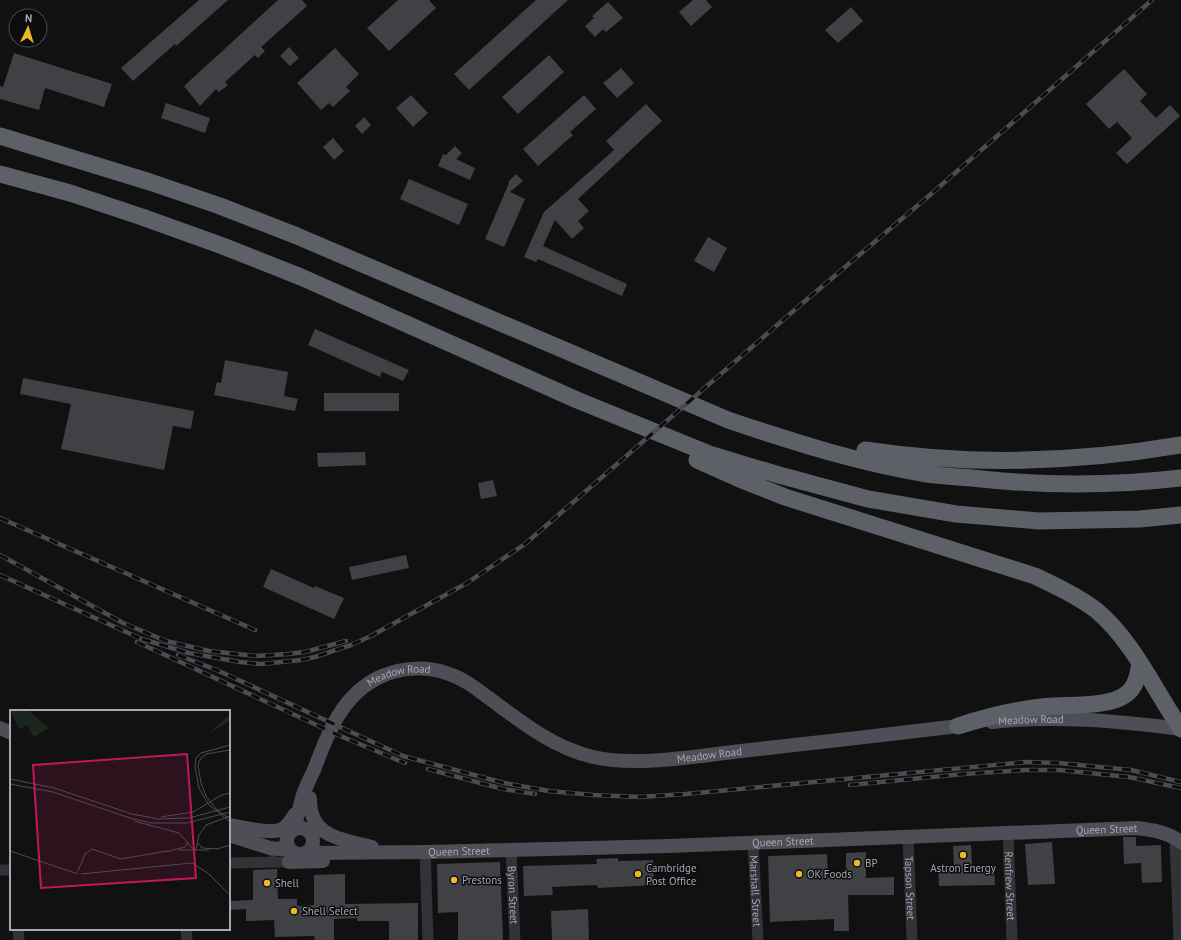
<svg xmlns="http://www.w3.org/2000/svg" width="1181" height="940" viewBox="0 0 1181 940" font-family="'PT Sans',sans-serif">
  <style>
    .building { fill: #404145 }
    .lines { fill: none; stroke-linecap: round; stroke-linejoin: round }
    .minor { stroke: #323337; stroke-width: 11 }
    .major { stroke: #4e4f56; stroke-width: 14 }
    .highway { stroke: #5e6068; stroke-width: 17 }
    .rail-casing { stroke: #4b4c52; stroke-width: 4.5 }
    .rail { stroke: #0c0c0d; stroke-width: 3; stroke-dasharray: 9; stroke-linecap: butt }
    .poi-dot { fill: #ecb730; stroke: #0c0c0d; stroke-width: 1.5 }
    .labels { text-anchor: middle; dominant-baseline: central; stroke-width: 3; stroke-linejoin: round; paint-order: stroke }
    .street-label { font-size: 11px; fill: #a3a7b3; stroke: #0c0c0d }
    .poi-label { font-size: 11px; fill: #a3a7b3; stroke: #0c0c0d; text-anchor: start }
    .inset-road { fill: none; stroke: #4b4d52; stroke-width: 1 }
    .view { fill: #c2185b; fill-opacity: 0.15; stroke: #c2185b; stroke-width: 2 }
    .inset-edge { fill: none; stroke: #a3a7b3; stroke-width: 2 }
  </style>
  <rect width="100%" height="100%" fill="#111112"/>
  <!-- building -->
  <path class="building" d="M199 0H228L176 46 175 44 133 81 121 68Z
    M278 0H302L307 6 261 47 265 51 258 58 255 55 225 82 228 85 219 92 216 89 200 106 184 86Z
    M398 0H429L436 8 389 51 367 28Z
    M536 0H568L469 90 454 74Z
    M693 0H706L712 7 691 26 679 12Z
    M608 2 623 18 606 32 603 29 595 37 585 26 594 18 592 16Z
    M851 7 863 21 838 43 825 30Z
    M289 47 299 58 290 66 280 56Z
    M335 48 359 74 346 87 350 91 333 107 329 103 321 110 297 83Z
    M14 53 112 84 104 107 45 88 39 110 0 99V86L3 87Z
    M549 55 564 72 518 114 502 97Z
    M621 68 634 83 617 98 603 83Z
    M1124 69 1147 94 1140 101 1156 118 1170 105 1180 116 1127 164 1116 153 1132 138 1117 122 1109 129 1086 104Z
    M411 95 428 113 413 127 396 108Z
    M584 95 596 109 570 132 573 135 538 166 523 149Z
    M166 103 210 118 205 133 161 118Z
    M646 104 662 121 578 199 589 211 578 221 584 228 572 239 555 220 543 246 627 284 622 296 538 259 536 262 524 257 544 212 614 150 606 141Z
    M364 117 371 125 362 134 355 126Z
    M333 138 344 151 334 160 323 147Z
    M455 146 462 153 456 159 475 168 470 180 438 166 443 154 446 155Z
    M516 174 523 181 510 192 525 199 504 247 485 239 509 183 508 182Z
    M409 179 468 204 459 225 400 199Z
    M708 237 727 248 714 272 694 261Z
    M315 329 409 370 403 381 382 372 380 377 308 345Z
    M225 360 288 372 284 396 298 399 295 411 214 395 217 382 221 383Z
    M23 378 194 411 191 429 173 426 164 470 61 449 71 404 20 394Z
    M324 393H399V411H324Z
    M365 452 366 465 318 467 317 453Z
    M493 480 497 496 481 499 478 483Z
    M406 555 409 568 352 580 349 567Z
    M271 569 314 588 315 586 344 598 334 619 263 587Z
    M1123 837H1136V846L1161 845 1162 882 1142 883 1141 863 1124 864Z
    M1052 842 1055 884 1028 885 1025 844Z
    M971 845 972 866 994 865 995 885 939 886 938 867 954 866 953 846Z
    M866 852V878L894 877V895H848L849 931H834V919L770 922 768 856 827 854 828 878H846V853Z
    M618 858V861L653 860 654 885 598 888 597 885 552 887 553 895 524 896 523 866 597 864 596 859Z
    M500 862 503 940H458V912L438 913 437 864Z
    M277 869 278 899H297V906L314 905V875L345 874V904L418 903V940H389V921H357V918L334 919V940H315L314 936 275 937 274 920 246 921V909L229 910V901L253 900V870Z
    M588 909 589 940H552L551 911Z"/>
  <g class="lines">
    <!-- minor -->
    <g class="minor">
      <path id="s1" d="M1008 833 1012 940"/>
      <path id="s2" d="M908 837 912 940"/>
      <path d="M1175 837 1179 940"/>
      <path id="s3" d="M753 842 758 940"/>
      <path id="s4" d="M511 850 515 940"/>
      <path d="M273 852 282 846 287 837"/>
      <path d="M425 852 428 940"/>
      <path d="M229 863 289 862 295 859"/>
      <path d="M0 870H11"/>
      <path d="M18 929 19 940"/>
      <path d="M186 929 187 940"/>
    </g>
    <!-- major -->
    <g class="major">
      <path id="s5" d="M992 722C1055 715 1118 721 1181 729"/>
      <path d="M0 728 11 733"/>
      <path d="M310 798C310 803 310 809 312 814 319 839 350 841 372 847"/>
      <path d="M229 825C242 827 271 835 282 829 288 826 292 819 295 814"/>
      <circle cx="300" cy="841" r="13"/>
      <path id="s6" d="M293 830C298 819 299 807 303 795 306 786 310 778 314 770 328 732 343 693 382 676 403 667 428 666 449 674 465 679 479 691 493 701 524 724 555 748 593 757 637 767 697 756 741 751 816 743 892 734 967 725"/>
      <path d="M229 835 270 848 290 850"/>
      <path id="s7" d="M307 853 425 852 669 846 1137 828C1153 830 1167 832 1181 842"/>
      <path d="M289 862 323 861"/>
    </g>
    <!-- highway -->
    <path class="highway" d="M0 136 150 182 220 206 297 236 728 420C793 442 859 463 927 474 942 476 957 477 972 478 1042 486 1112 486 1181 478
      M0 174 70 193 142 217 220 245 301 277 577 400 712 455 779 475 868 499 956 514 1039 521 1140 519 1181 515
      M865 450C970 466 1076 463 1181 445
      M697 460 742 480 785 497 1035 576C1056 586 1077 596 1096 610 1133 641 1154 689 1181 729
      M958 726C986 717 1013 710 1042 707 1064 704 1108 708 1125 695 1136 688 1138 675 1140 663"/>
    <defs>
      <path id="rail" d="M0 518 255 630
        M0 555 123 623 166 641 209 651 256 656 288 654 305 652 346 641
        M0 575 146 641
        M142 639 189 653 240 662 261 664 301 660 315 657 351 645 371 636 467 583 525 544 798 307 930 195 1152 0
        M137 642 338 735 405 763
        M178 655 219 671 403 756 504 783 549 791 593 795 639 797 686 794 1027 762 1059 763 1131 770 1181 782
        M428 769 503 789 535 794
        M850 785 963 774 1026 770H1059L1129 777 1181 788"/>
    </defs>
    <!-- rail casing -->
    <use href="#rail" class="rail-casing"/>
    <!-- rail -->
    <use href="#rail" class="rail"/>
  </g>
  <!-- markers -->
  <g class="poi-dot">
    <circle cx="963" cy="855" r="4"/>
    <circle cx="857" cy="863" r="4"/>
    <circle cx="638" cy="874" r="4"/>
    <circle cx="799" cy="874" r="4"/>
    <circle cx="454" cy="880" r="4"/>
    <circle cx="267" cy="883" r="4"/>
    <circle cx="294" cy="911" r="4"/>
  </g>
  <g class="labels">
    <!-- street labels -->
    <g class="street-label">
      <text stroke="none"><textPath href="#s6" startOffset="200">Meadow Road</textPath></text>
      <text stroke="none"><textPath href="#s5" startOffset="39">Meadow Road</textPath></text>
      <text stroke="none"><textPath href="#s6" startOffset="536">Meadow Road</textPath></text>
      <text stroke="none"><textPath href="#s7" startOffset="800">Queen Street</textPath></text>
      <text stroke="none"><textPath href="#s7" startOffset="476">Queen Street</textPath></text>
      <text stroke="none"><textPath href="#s7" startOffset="152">Queen Street</textPath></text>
      <text stroke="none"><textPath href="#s1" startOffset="53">Renfrew Street</textPath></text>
      <text stroke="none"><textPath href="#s2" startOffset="51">Tapson Street</textPath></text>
      <text stroke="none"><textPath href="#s3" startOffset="49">Marshall Street</textPath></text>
      <text stroke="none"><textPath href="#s4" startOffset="45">Byron Street</textPath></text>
    </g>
    <!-- poi labels -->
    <g class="poi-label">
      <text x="865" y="863">BP</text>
      <text x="646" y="868">Cambridge<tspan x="646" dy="13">Post Office</tspan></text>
      <text x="963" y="868" text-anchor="middle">Astron Energy</text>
      <text x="807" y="874">OK Foods</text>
      <text x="462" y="880">Prestons</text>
      <text x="275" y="883">Shell</text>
      <text x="302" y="911">Shell Select</text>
    </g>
  </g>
  <!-- overview -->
  <g transform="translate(10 710)">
    <rect width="220" height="220" fill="#111112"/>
    <path d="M0 0H18L39 18 24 27 17 15 9 19ZM220 5V11L200 23 204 18Z" fill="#1d251f"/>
    <path class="inset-road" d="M220 35 191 43 186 48 185 57 189 78 199 95 220 112M220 40 196 44 191 48 188 55 191 73 196 86 206 99 220 109M0 69 44 78 122 104 148 109 179 108 220 97M0 74 43 82 120 108 141 113H177L220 102M151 107 183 102 212 85 220 83M124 111 169 123 184 140M188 133 192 138 208 139M207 139 220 135M169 140H199M186 140 189 125 196 115 220 106M0 141 68 164M155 142 175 137 178 132M68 161 75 144 82 139 111 149 157 141M71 164 182 153 199 164 220 185"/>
    <path class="view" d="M177 44 186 168 31 178 23 55Z"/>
    <rect width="220" height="220" class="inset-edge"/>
  </g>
  <!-- north arrow -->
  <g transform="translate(28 28) rotate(4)"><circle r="19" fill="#0c0c0d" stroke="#484a4f"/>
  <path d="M0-3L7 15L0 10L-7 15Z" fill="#ecb730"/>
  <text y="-6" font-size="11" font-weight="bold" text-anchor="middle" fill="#a3a7b3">N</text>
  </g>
</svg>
